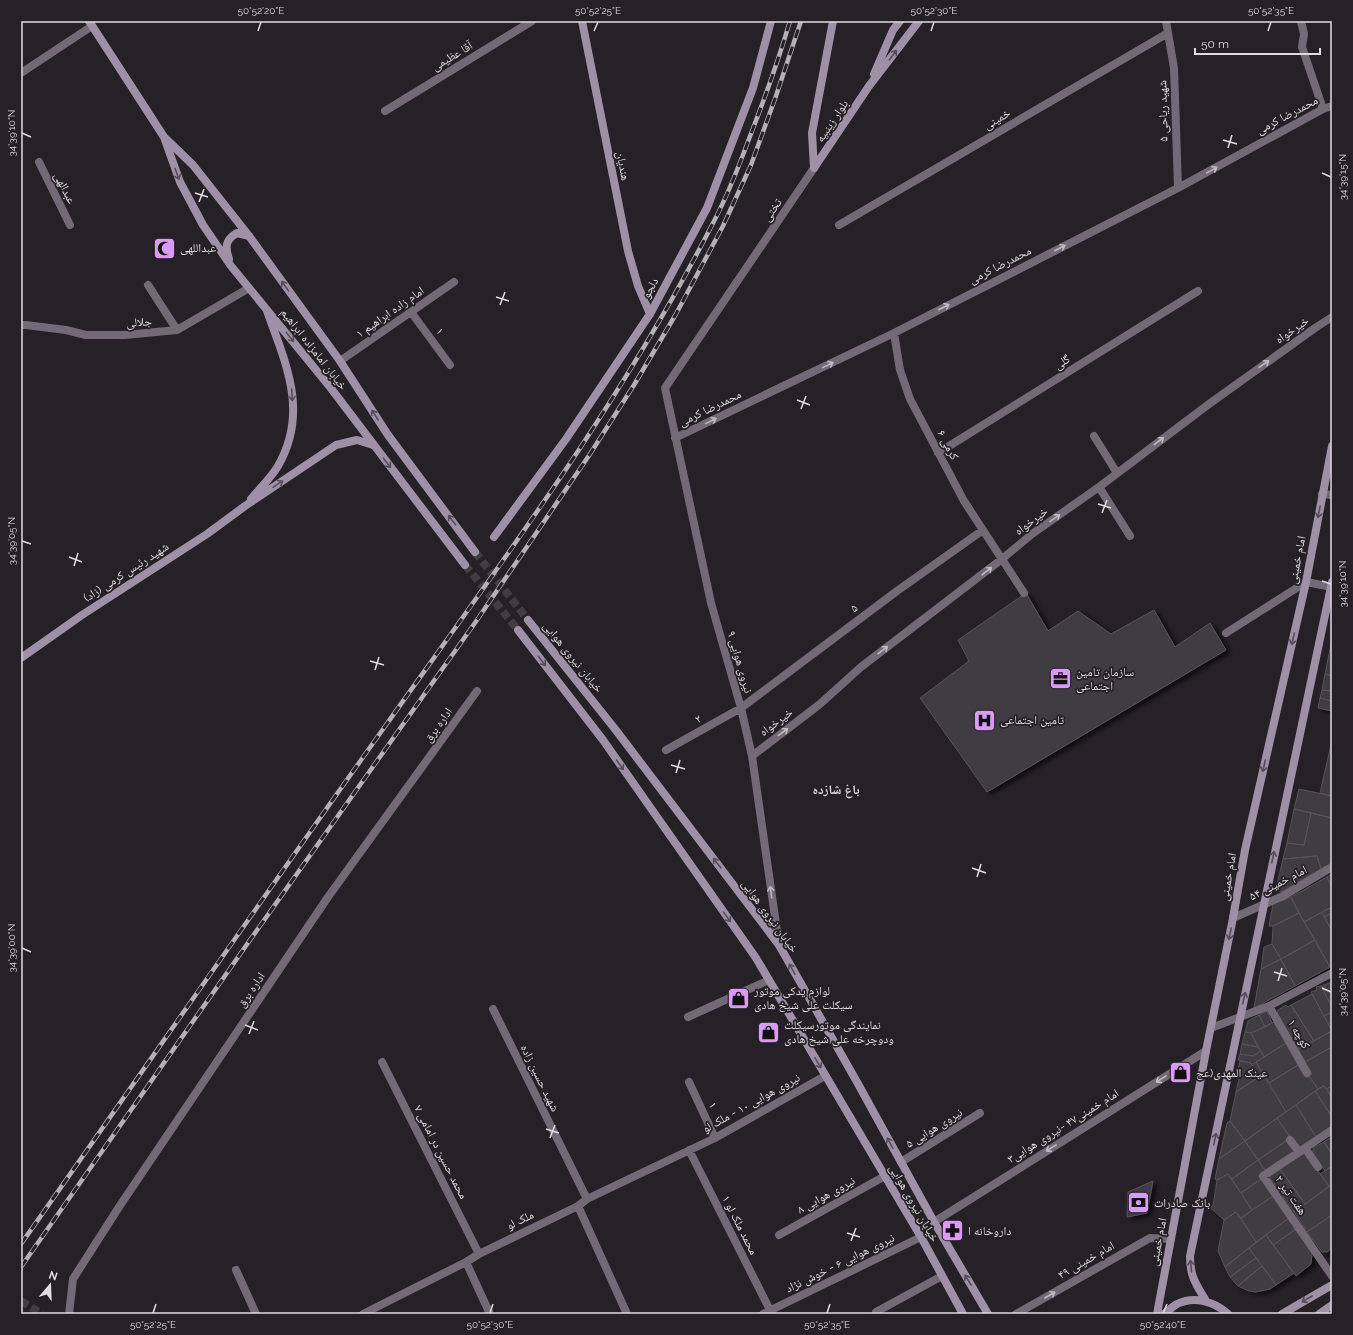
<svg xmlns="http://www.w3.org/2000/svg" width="1353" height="1335" viewBox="0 0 1353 1335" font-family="Raleway,'Noto Naskh Arabic',sans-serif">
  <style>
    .building { fill: #413d42; stroke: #575359; filter: url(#shadow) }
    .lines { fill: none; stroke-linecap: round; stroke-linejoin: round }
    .street-tunnel { stroke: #413d42; stroke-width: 8; stroke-dasharray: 8 4; stroke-linecap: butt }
    .secondary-tunnel { stroke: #413d42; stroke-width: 8; stroke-dasharray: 8 4; stroke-linecap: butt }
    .street { stroke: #736977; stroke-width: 8 }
    .secondary { stroke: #a090a7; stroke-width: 8 }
    .rail-casing { stroke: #b3b1b4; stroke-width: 4.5 }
    .rail { stroke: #252126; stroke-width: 3; stroke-dasharray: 9; stroke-linecap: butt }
    .oneway { stroke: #564d5a }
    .oneway2 { stroke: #bfbac0 }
    .ticks { fill: none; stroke: #dfdde0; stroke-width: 1.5 }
    .labels { text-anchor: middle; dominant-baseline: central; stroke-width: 3.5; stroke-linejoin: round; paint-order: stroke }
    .street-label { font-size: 12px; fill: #dfdde0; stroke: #252126 }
    .poi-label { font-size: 12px; fill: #dfdde0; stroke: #252126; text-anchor: start }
    .neighbourhood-label { font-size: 13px; font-weight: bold; fill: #dbd6dd; stroke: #252126 }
    .neatline { fill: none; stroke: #dfdde0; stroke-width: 1.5 }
    .ticks-label { font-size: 10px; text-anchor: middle; fill: #dfdde0 }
  </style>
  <defs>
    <filter id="shadow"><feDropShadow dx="4.5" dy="2.5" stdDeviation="2" flood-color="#0009"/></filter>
  </defs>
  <rect width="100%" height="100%" fill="#252126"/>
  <!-- building -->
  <path class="building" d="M1026 593 1048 631 1078 611 1111 634 1154 610 1175 647 1210 623 1226 650 987 792 920 698 969 661 958 640Z
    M1332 639V676L1325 674Z
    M1325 674 1332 676V691L1322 690Z
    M1322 690 1332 691V701L1320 698Z
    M1320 698 1332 701V711L1318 708Z
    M1332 740V796L1320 793Z
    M1299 789 1332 796V818L1294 809Z
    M1294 809 1311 813 1304 845 1287 843Z
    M1311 813 1332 818V863L1321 869 1317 856 1283 859 1287 843 1304 845Z
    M1317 856 1321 869 1281 892 1276 889 1283 859Z
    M1332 874V887L1327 877Z
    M1327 877 1332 887V907L1304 922 1291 897Z
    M1291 897 1299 913 1273 926H1269L1273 904Z
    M1332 907V913L1324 917 1322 912Z
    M1322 912 1332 931V966L1330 967 1304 922Z
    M1299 913 1315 940 1281 959 1272 944 1273 926Z
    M1332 913V931L1324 917Z
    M1315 940 1330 967 1295 986 1281 959Z
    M1272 944 1281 959 1261 969 1264 947Z
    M1281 959 1295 986 1254 1008 1261 969Z
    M1332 982V1007L1321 986Z
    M1321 986 1332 1007V1012L1324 1016 1311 992 1317 990 1316 987Z
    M1312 994 1332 1031 1314 1041 1291 1005Z
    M1286 1005 1288 1007 1291 1005 1314 1041 1298 1049 1277 1013 1278 1010Z
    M1267 1011 1272 1023 1265 1027 1259 1015Z
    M1332 1012V1031L1324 1016Z
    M1259 1015 1265 1027 1251 1033 1245 1032 1248 1021Z
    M1274 1022 1286 1043 1264 1057 1251 1033Z
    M1332 1031V1047L1305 1062 1298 1049Z
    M1245 1032 1251 1033 1258 1047 1242 1044Z
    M1286 1043 1298 1065 1269 1083 1256 1062Z
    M1242 1044 1258 1047 1261 1051 1253 1056 1240 1054Z
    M1332 1047V1086L1327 1089 1324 1086 1318 1089 1309 1076 1312 1074 1305 1062Z
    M1261 1051 1264 1057 1252 1065 1251 1063 1238 1060 1240 1054 1253 1056Z
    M1240 1061 1251 1063 1252 1065 1256 1062 1263 1074 1236 1092 1240 1075 1237 1074Z
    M1298 1065 1306 1078 1309 1076 1318 1089 1286 1112 1269 1083Z
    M1263 1074 1286 1112 1245 1141 1230 1121 1236 1092Z
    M1324 1086 1332 1098V1117L1315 1091Z
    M1332 1086V1098L1327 1089Z
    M1315 1091 1332 1117V1126L1316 1137 1296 1105Z
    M1296 1105 1316 1137 1298 1149 1277 1118Z
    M1277 1118 1291 1138 1258 1160 1245 1141Z
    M1230 1121 1245 1141 1219 1159 1227 1123Z
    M1332 1136V1154L1324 1142Z
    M1287 1140 1295 1151 1266 1172 1258 1160Z
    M1245 1141 1258 1160 1232 1179 1228 1174 1217 1180 1215 1179 1219 1159Z
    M1324 1142 1332 1154V1166L1325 1171 1313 1154V1148Z
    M1305 1153 1329 1186 1305 1204 1280 1169Z
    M1258 1160 1266 1172 1261 1179 1241 1193 1232 1179Z
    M1332 1166V1185L1329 1186 1320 1174Z
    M1280 1169 1305 1204 1294 1212 1269 1177Z
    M1228 1174 1252 1210 1241 1218 1236 1212 1224 1220 1210 1207 1213 1206 1217 1180Z
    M1261 1179 1273 1196 1252 1210 1241 1193Z
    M1153 1181 1147 1213 1127 1217 1128 1192Z
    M1332 1185V1215L1307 1232 1294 1212Z
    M1273 1196 1289 1218 1256 1242 1241 1218Z
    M1236 1212 1256 1242 1225 1267 1218 1251 1224 1220Z
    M1332 1215V1249L1327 1252H1322L1307 1232Z
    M1289 1218 1296 1229 1273 1245 1266 1235Z
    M1296 1229 1312 1253 1311 1264 1296 1276 1273 1245Z
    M1266 1235 1294 1273 1276 1285 1249 1248Z
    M1249 1248 1256 1258 1230 1277 1225 1267Z
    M1256 1258 1262 1266 1238 1286 1230 1277Z
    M1262 1266 1276 1285 1270 1289 1256 1292 1249 1291 1238 1286Z"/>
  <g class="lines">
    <!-- street-tunnel -->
    <path class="street-tunnel" d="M21 1301 42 1314"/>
    <!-- secondary-tunnel -->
    <path class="secondary-tunnel" d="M475 552 528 620
      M465 565 518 630"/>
    <!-- street -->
    <path class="street" d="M1166 21 1174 68 1178 188
      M1301 21 1304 34 1302 47 1323 109
      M21 73 92 26
      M385 111 532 21
      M39 162 70 225
      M839 225 1168 33
      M148 285 177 330
      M411 312 450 365
      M21 325H26L66 330 86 335H125L177 330 249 288
      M894 333 900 370 910 399 964 501 1024 593
      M340 361 454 282
      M1094 436 1117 473
      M675 438 894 333 1178 188 1323 109 1332 106
      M938 453 1198 291
      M1099 487 1130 536
      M1322 494 1332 495
      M1226 633 1306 582 1332 587
      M666 750 741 708 897 591 983 530
      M752 756 820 704 861 667 1002 559 1032 534 1099 487 1209 404 1315 328 1332 317
      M1233 918 1283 896 1332 867
      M779 945 752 756 741 708 711 603 665 388 814 168
      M1269 1006 1307 1073
      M493 1009 587 1199
      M688 1017 769 980
      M1211 1028 1269 1006 1332 973
      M382 1062 479 1254
      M689 1082 715 1138
      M1332 1130 1263 1176 1332 1276
      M1290 1140 1299 1152
      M1305 1148 1318 1167
      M689 1150 772 1314
      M901 1162 980 1113
      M578 1206 627 1314
      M934 1222 1206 1051
      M779 1235 885 1176
      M466 1262 490 1314
      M236 1270 256 1314
      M876 1312 942 1276
      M69 1314 73 1279 119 1207 328 897 477 691
      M363 1314 466 1262 479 1254 578 1206 587 1199 715 1138 825 1076
      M763 1314 921 1237
      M1016 1314 1150 1238 1171 1239"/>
    <!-- secondary -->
    <path class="secondary" d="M89 21 164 137 193 165 249 236 340 361 388 435 475 552
      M582 21 628 251 638 286 650 314
      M874 74 893 30 900 21
      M165 140 180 182 203 225 231 266 330 387 465 565
      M814 168 869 86 919 21
      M814 168 812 133 833 21
      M229 259C225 247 225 240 237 233L249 236
      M251 499C260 488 271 478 278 466 309 412 286 364 267 311
      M494 537 566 439 650 314 707 208 753 88 771 21
      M528 620 615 729 779 945 857 1082 934 1222 988 1314
      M518 630 603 740 756 958 921 1237 963 1314
      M21 658 82 615 207 534 245 506 336 445 357 440 373 445
      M1206 1301C1196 1284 1190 1277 1190 1256L1332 582
      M1157 1314 1206 1051 1233 918 1245 850 1306 582 1332 446
      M1164 1314C1168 1311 1172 1307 1177 1304 1194 1296 1214 1301 1228 1314
      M1282 1314 1332 1285
      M1319 1314 1332 1305"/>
    <defs>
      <path id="rail" d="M21 1244C143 1071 263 897 386 725 501 563 621 403 712 225 728 195 740 163 752 131 766 95 779 58 790 21
        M21 1267 250 940 477 620 590 454 634 385 676 314 723 226 751 165 776 96 801 21"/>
    </defs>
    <!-- rail casing -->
    <use href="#rail" class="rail-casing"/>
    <!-- rail -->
    <use href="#rail" class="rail"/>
  </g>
  <!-- one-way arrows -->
  <defs><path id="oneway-shaft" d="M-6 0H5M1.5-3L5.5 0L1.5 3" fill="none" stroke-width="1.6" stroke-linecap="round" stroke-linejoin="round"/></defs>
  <g class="oneway">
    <use href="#oneway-shaft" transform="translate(893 55) rotate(-53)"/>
    <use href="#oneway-shaft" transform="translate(177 174) rotate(71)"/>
    <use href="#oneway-shaft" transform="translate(285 286) rotate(-126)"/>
    <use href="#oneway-shaft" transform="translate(290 337) rotate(51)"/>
    <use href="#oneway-shaft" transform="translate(292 395) rotate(87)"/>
    <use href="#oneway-shaft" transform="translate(375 415) rotate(-123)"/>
    <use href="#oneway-shaft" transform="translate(387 463) rotate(53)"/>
    <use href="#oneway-shaft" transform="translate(278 484) rotate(-34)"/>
    <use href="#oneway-shaft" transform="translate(1319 512) rotate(101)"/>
    <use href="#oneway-shaft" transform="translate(452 520) rotate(-127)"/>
    <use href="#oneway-shaft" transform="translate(1293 639) rotate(103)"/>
    <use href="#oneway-shaft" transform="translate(542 661) rotate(53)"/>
    <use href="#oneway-shaft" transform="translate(620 765) rotate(55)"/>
    <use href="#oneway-shaft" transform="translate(1264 766) rotate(103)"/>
    <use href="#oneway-shaft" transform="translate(1273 857) rotate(-78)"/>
    <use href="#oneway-shaft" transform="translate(717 863) rotate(-127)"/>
    <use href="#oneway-shaft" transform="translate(727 917) rotate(55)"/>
    <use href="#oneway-shaft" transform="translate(1230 934) rotate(102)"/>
    <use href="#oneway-shaft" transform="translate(792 969) rotate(-120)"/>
    <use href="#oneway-shaft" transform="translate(1244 998) rotate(-78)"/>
    <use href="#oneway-shaft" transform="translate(818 1063) rotate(60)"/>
    <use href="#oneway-shaft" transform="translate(1215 1139) rotate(-78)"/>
    <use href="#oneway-shaft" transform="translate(890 1143) rotate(-118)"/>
    <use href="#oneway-shaft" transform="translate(1191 1266) rotate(-96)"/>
    <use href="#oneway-shaft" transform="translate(968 1280) rotate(-121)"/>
    <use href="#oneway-shaft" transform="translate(1307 1299) rotate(150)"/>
  </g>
  <g class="oneway2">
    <use href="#oneway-shaft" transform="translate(1212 170) rotate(-29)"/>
    <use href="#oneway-shaft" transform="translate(1060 248) rotate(-27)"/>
    <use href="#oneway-shaft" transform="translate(944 307) rotate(-27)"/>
    <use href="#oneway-shaft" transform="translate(1264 364) rotate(-35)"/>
    <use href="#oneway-shaft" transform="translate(828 365) rotate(-26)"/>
    <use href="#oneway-shaft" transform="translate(711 421) rotate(-26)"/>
    <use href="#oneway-shaft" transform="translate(1159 441) rotate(-37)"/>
    <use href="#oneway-shaft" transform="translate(1055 518) rotate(-35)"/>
    <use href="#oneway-shaft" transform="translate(987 571) rotate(-38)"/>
    <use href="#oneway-shaft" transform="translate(883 650) rotate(-38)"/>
    <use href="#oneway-shaft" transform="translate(783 732) rotate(-37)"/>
    <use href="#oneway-shaft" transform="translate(771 892) rotate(-98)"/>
    <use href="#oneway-shaft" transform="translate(1161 1079) rotate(148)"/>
    <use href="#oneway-shaft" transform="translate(1051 1148) rotate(148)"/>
    <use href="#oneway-shaft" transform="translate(1050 1295) rotate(-30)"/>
  </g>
  <!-- ticks -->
  <path class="ticks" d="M258 31 261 22M594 31 598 22M931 31 934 22M1268 31 1271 22M22 133 31 137M1223 140 1237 144M1228 148 1232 135M1322 173 1331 177M195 193 208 197M199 202 204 189M496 297 509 301M500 305 505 292M797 400 810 405M801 409 806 396M1098 504 1111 508M1102 513 1107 500M22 541 31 544M69 557 82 562M74 566 78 553M1322 581 1331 584M370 661 384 665M375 670 379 657M671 765 685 769M676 773 680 760M972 868 986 873M977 877 981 864M22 948 31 952M1274 972 1287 976M1278 981 1282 968M1322 988 1331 992M245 1025 258 1030M249 1034 254 1021M546 1129 559 1133M550 1138 555 1125M847 1233 860 1237M851 1241 856 1228M153 1313 156 1304M490 1313 493 1304M827 1313 830 1304M1163 1313 1167 1304"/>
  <!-- icons -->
  <defs>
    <symbol id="mosque-square" viewBox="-11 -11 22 22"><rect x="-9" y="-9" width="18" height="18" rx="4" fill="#db9af6" stroke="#252126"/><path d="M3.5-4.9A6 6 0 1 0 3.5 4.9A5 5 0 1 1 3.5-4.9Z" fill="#111"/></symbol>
    <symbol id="office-square" viewBox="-11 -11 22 22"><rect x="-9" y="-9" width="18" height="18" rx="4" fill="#db9af6" stroke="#252126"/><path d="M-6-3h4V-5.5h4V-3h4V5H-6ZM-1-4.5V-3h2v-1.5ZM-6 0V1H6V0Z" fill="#111"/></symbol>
    <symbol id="hospital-square" viewBox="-11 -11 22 22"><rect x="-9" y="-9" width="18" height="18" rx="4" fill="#db9af6" stroke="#252126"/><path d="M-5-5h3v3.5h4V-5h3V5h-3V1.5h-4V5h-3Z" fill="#111"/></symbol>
    <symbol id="shop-square" viewBox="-11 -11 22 22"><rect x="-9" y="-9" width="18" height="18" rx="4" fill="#db9af6" stroke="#252126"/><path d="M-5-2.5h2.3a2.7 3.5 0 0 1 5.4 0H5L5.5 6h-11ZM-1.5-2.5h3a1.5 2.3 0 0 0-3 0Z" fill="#111"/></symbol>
    <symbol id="bank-square" viewBox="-11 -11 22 22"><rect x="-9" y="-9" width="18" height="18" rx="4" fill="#db9af6" stroke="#252126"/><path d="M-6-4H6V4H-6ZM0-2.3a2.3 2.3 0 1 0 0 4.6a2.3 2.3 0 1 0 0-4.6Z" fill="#111"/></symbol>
    <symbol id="pharmacy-square" viewBox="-11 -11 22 22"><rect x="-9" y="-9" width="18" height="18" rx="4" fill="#db9af6" stroke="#252126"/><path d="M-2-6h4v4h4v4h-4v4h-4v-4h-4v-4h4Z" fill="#111"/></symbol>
  </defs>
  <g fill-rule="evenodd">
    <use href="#mosque-square" x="152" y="236" width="25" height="25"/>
    <use href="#office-square" x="1048" y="666" width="25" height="25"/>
    <use href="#hospital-square" x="972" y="708" width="25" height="25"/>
    <use href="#shop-square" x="726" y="986" width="25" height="25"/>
    <use href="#shop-square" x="756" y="1020" width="25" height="25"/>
    <use href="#shop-square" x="1168" y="1060" width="25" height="25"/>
    <use href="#bank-square" x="1126" y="1190" width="25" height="25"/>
    <use href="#pharmacy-square" x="940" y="1218" width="25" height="25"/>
  </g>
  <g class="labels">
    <!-- street labels -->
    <g class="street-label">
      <text transform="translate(452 56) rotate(-31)">آقا عظیمی</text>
      <text transform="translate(1163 111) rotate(-91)">۵ شهید ریاحی</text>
      <text transform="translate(1287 115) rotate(-28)">محمدرضا کرمی</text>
      <text transform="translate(997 119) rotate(-30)">خمینی</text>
      <text transform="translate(832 121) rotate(-56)">بلوار زینبیه</text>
      <text transform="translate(623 166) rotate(79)">هندیان</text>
      <text transform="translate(65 188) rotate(63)">عبدالهی</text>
      <text transform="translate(772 210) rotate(-56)">تختی</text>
      <text transform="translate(1000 265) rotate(-27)">محمدرضا کرمی</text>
      <text transform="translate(650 288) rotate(-61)">دلجو</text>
      <text transform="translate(390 312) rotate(-35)">امام زاده ابراهیم ۱</text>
      <text transform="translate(139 322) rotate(-4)">جلالی</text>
      <text transform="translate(1292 330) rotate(-35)">خیرخواه</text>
      <text transform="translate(440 331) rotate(54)">۱</text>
      <text transform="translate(314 349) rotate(52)">خیابان امامزاده ابراهیم</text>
      <text transform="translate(1062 362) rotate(-32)">گلی</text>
      <text transform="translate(710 408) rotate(-26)">محمدرضا کرمی</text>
      <text transform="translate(948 445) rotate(62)">کرمی ۶</text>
      <text transform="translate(1031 521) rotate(-37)">خیرخواه</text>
      <text transform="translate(1297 560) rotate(-79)">امام خمینی</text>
      <text transform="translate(126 572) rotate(-33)">شهید رئیس کرمی (زاد)</text>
      <text transform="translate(854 608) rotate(-37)">۵</text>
      <text transform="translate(573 657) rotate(51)">خیابان نیروی هوایی</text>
      <text transform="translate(740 662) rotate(74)">نیروی هوایی ۹</text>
      <text transform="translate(698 719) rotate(-30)">۲</text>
      <text transform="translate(776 722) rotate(-37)">خیرخواه</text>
      <text transform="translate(438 725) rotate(-54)">اداره برق</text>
      <text transform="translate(1228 877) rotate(-80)">امام خمینی</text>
      <text transform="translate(1278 883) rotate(-27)">امام خمینی ۵۴</text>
      <text transform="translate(770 916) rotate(54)">خیابان نیروی هوایی</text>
      <text transform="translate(251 990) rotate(-56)">اداره برق</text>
      <text transform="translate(1299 1034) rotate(60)">کوچه ۱</text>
      <text transform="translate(540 1078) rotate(64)">شهید حسین زاده</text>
      <text transform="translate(751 1103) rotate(-29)">نیروی هوایی ۱۰ - ملک لو</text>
      <text transform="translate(713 1105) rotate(65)">۱</text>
      <text transform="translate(1063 1126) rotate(-32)">امام خمینی۴۷ -نیروی هوایی۳</text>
      <text transform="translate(934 1128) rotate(-32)">نیروی هوایی ۵</text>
      <text transform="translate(441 1152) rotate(63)">۷ محمد حسین در امامی</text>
      <text transform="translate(826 1195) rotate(-29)">نیروی هوایی ۸</text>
      <text transform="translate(1291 1195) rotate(55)">هفت تیر ۲</text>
      <text transform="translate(914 1203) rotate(60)">خیابان نیروی هوایی</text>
      <text transform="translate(520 1220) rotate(-26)">ملک لو</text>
      <text transform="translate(740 1225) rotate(63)">۱ محمد ملک لو</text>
      <text transform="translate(1158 1242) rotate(-79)">امام خمینی</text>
      <text transform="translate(1086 1260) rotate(-30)">امام خمینی ۴۹</text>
      <text transform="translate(840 1263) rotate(-26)">نیروی هوایی ۶ - خوش نژاد</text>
    </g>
    <!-- poi labels -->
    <g class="poi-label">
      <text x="180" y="248">عبداللهی</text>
      <text x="1076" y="672">سازمان تامین<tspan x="1076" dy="14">اجتماعی</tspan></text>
      <text x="1000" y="720">تامین اجتماعی</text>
      <text x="754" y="991">لوازم یدکی موتور<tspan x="754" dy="14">سیکلت علی شیخ هادی</tspan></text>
      <text x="784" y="1025">نمایندگی موتورسیکلت<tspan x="784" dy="14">ودوچرخه علی شیخ هادی</tspan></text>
      <text x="1196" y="1073">عینک المهدی(عج</text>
      <text x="1154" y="1203">بانک صادرات</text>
      <text x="968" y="1231">داروخانه ا</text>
    </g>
    <!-- neighbourhood labels -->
    <g class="neighbourhood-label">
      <text x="836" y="789">باغ شازده</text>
    </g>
  </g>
  <!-- border -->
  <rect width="1353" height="1335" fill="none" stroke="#252126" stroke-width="44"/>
  <!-- north arrow -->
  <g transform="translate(50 1285) rotate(19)" stroke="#252126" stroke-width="3" paint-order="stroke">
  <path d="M0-3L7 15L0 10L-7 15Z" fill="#dfdde0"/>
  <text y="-6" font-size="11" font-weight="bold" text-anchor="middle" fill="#dfdde0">N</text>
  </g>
  <!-- scale -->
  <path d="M1195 48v6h125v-6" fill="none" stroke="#dfdde0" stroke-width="2"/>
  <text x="1201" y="48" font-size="12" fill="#dfdde0" stroke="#252126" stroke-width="3" paint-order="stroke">50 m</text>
  <rect x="22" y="22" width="1309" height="1291" class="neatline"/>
  <g class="ticks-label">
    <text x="261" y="14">50°52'20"E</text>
    <text x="598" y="14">50°52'25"E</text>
    <text x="934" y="14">50°52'30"E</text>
    <text x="1271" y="14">50°52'35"E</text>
    <text transform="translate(11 133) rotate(-90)" y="4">34°39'10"N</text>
    <text transform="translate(1342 177) rotate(-90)" y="4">34°39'15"N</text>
    <text transform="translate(11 541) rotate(-90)" y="4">34°39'05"N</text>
    <text transform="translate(1342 584) rotate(-90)" y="4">34°39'10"N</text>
    <text transform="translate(11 948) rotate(-90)" y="4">34°39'00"N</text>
    <text transform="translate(1342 992) rotate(-90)" y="4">34°39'05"N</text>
    <text x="153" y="1328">50°52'25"E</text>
    <text x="490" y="1328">50°52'30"E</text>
    <text x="827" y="1328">50°52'35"E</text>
    <text x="1163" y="1328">50°52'40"E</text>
  </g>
</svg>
